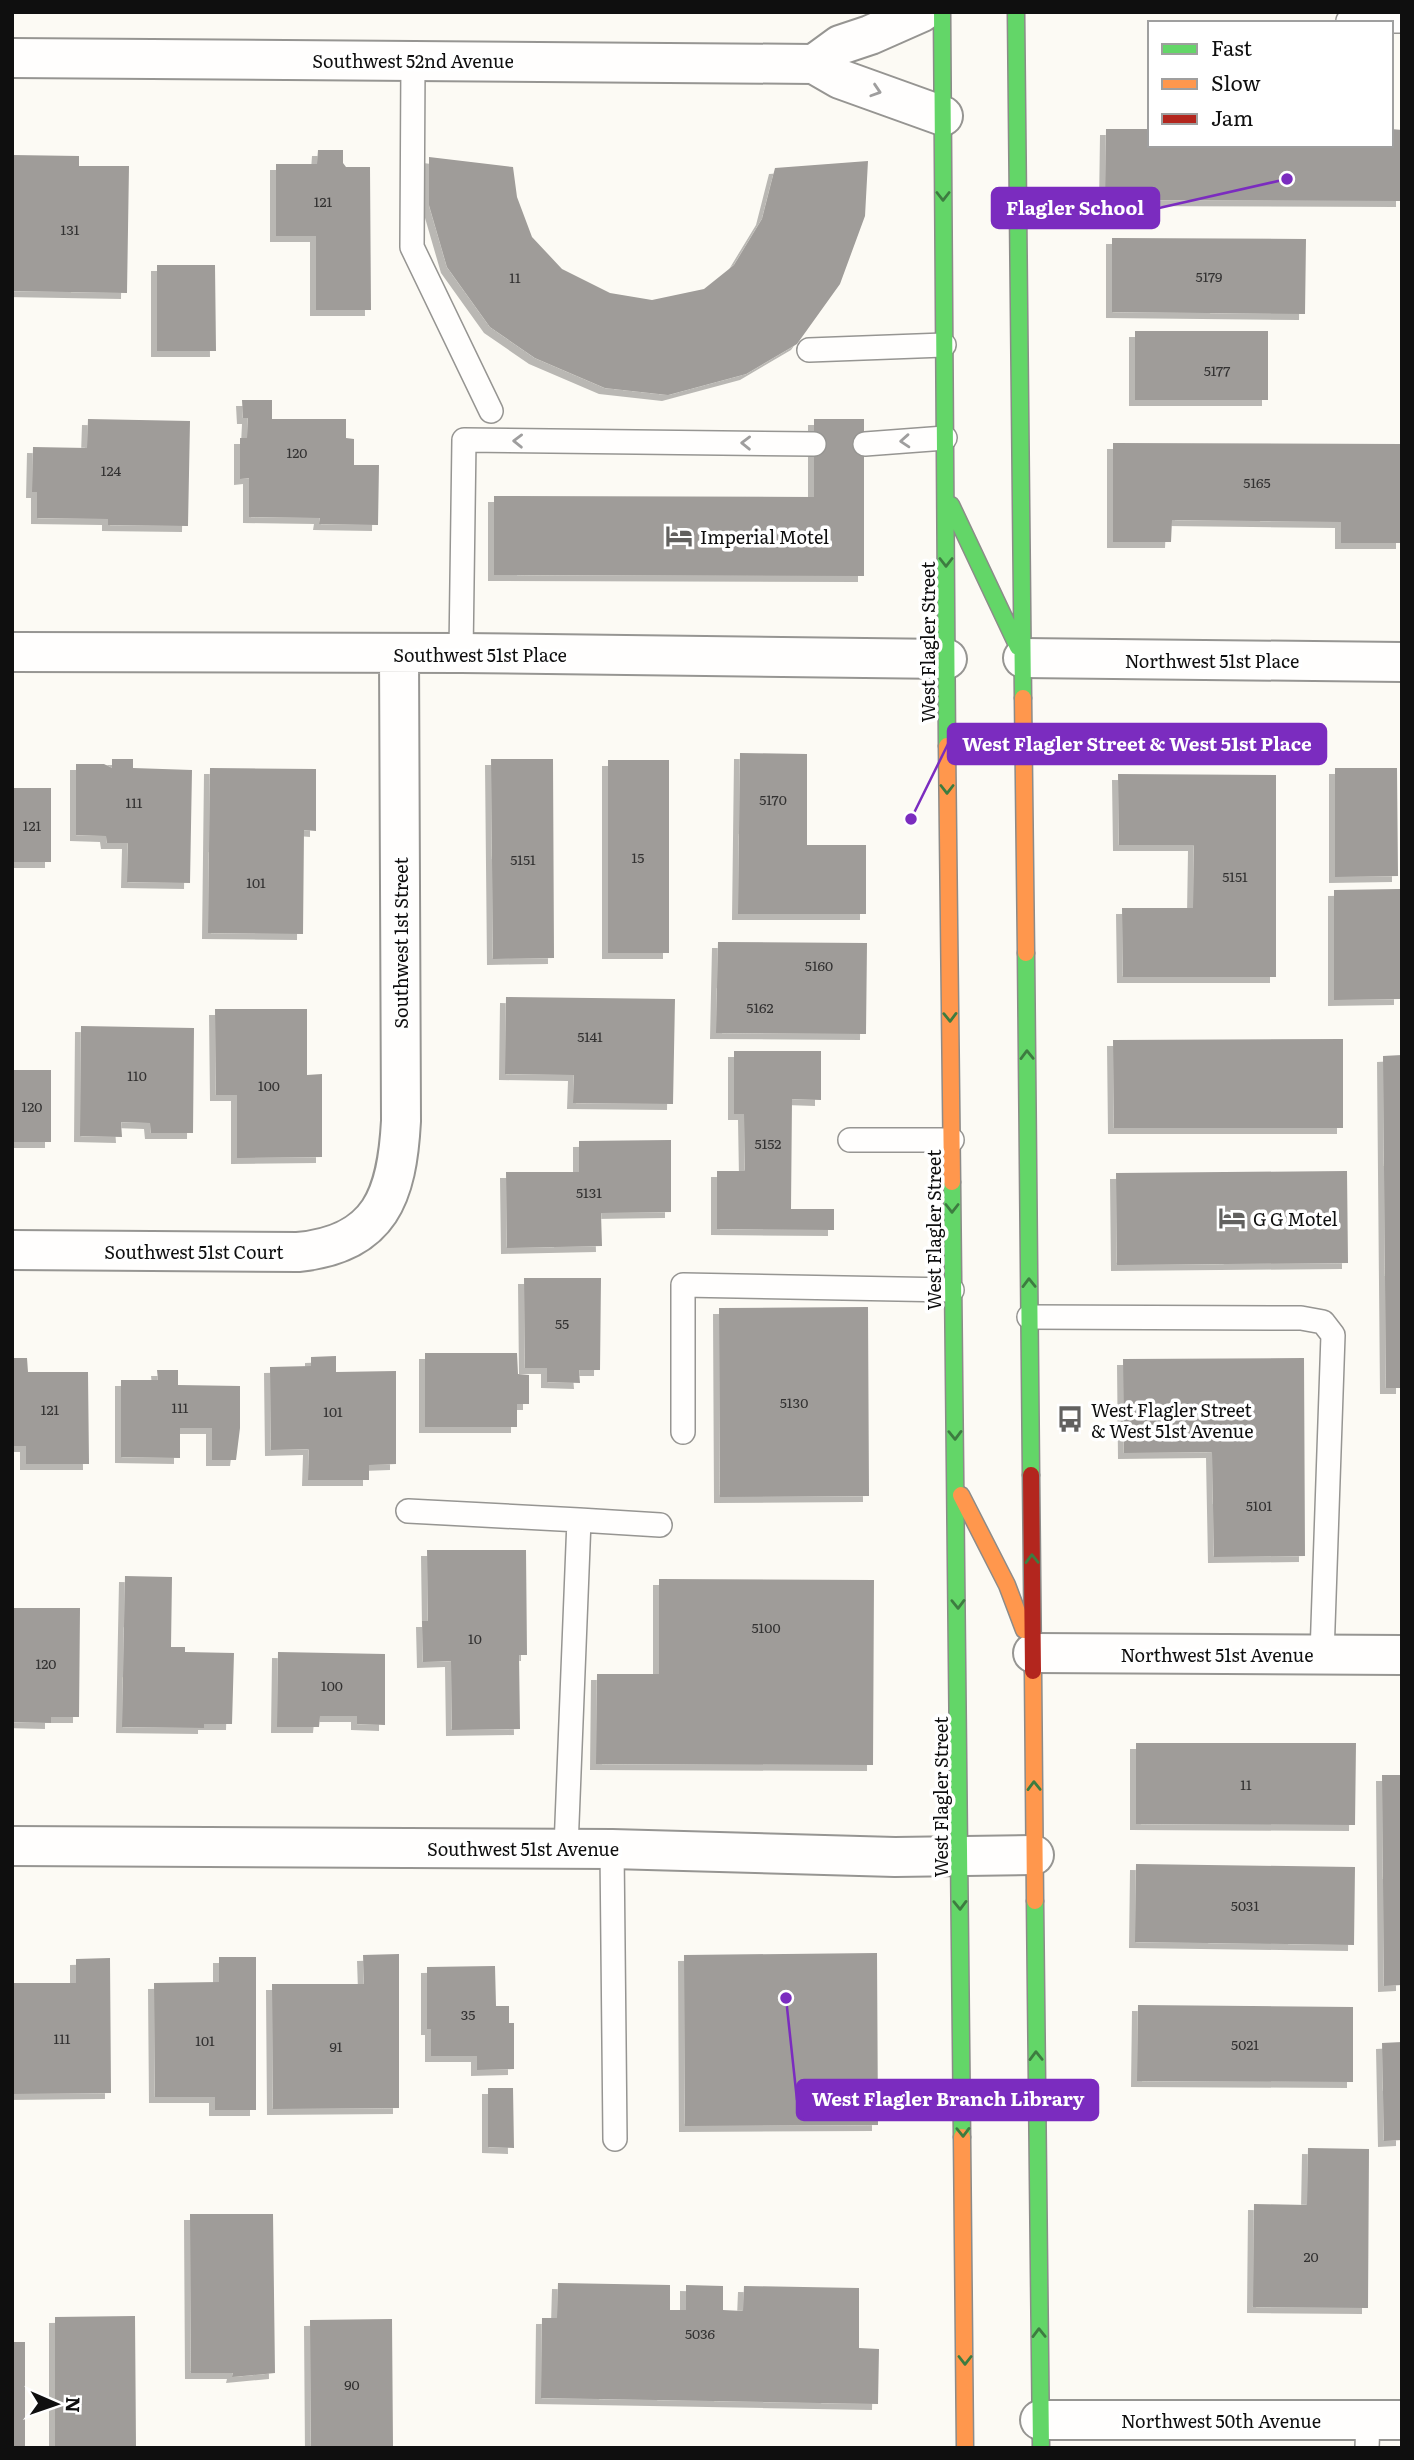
<svg xmlns="http://www.w3.org/2000/svg" width="1414" height="2460" viewBox="0 0 1414 2460" font-family="Literata,serif">
  <style>
    .building { fill: #9f9c99; filter: url(#shadow) }
    .lines { fill: none; stroke-linecap: round; stroke-linejoin: round }
    .lane-casing { stroke: #969592; stroke-width: 26 }
    .street-casing { stroke: #969592; stroke-width: 42 }
    .fast-casing { stroke: #8c8b89; stroke-width: 19 }
    .slow-casing { stroke: #8c8b89; stroke-width: 19 }
    .jam-casing { stroke: #8c8b89; stroke-width: 19 }
    .lane { stroke: #fffefd; stroke-width: 23 }
    .street { stroke: #fffefd; stroke-width: 38 }
    .fast { stroke: #63d668; stroke-width: 16 }
    .slow { stroke: #ff974d; stroke-width: 16 }
    .jam { stroke: #b3261e; stroke-width: 16 }
    .oneway { stroke: #9f9e9e }
    .oneway2 { stroke: #3d7c40 }
    .labels { text-anchor: middle; dominant-baseline: central; stroke-width: 7; stroke-linejoin: round; paint-order: stroke }
    .number-label { font-size: 14px; fill: #333232 }
    .street-label { font-size: 18px; fill: #0f0f0f; stroke: #fff }
    .poi-label { font-size: 18px; fill: #0f0f0f; stroke: #fff; text-anchor: start }
    .leader { fill: none; stroke: #7b2cbf; stroke-width: 2.5 }
    .callout-dot { fill: #7b2cbf; stroke: #fff; stroke-width: 2.5 }
    .callout { fill: #7b2cbf; stroke: #7b2cbf; stroke-width: 2.5 }
    .callout-label { font-size: 19px; text-anchor: middle; font-weight: bold; fill: #fff }
  </style>
  <defs>
    <filter id="shadow"><feDropShadow dx="-6" dy="6" stdDeviation="0" flood-color="#0004"/></filter>
  </defs>
  <rect width="100%" height="100%" fill="#fcfaf4"/>
  <!-- building -->
  <path class="building" d="M1106 129H1150V145H1391V129L1402 130V201L1105 200Z
    M318 150H343V163L346 167H370L371 310H316V236H276V164H317Z
    M12 155 79 156V166H129L127 293 12 291Z
    M429 157 513 167 517 197 532 237 562 269 610 293 652 300 704 289 734 265 762 219 775 168 868 161 865 216 840 284 797 344 746 374 668 395 605 388 535 358 490 327 447 267 429 205Z
    M1112 238 1306 239 1305 314 1112 312Z
    M157 265H215L216 351H157Z
    M1135 331H1268V400H1135Z
    M242 400H272V419H346V438L354 439V465H379L378 525 319 524 320 518 249 517V478L240 479V438H247L248 418H243Z
    M88 419 190 421 188 526 108 525V519L37 518V492H32L33 447 87 448Z
    M814 419H864V576L494 575V496L814 497Z
    M1113 443 1402 444V543H1341V522L1172 520 1171 542H1113Z
    M740 753 807 754V845H866V914H738Z
    M112 759H133V768L192 770 190 883 127 882 128 843H107L106 836 76 835V764H104L112 768Z
    M491 759H553L554 958 493 959Z
    M608 760H669V953H608Z
    M210 768 316 769V831L304 830 303 934 208 933Z
    M1335 768H1397L1398 876 1335 877Z
    M1118 774 1276 775V977H1123L1122 908H1193L1194 845H1119Z
    M12 788H51V862H12Z
    M1400 889V999L1334 1000V890Z
    M718 942 867 943 866 1034 716 1033Z
    M506 997 675 999 673 1104 573 1103 574 1075 505 1074Z
    M215 1009H307V1075L322 1074V1157L237 1158V1095H216Z
    M81 1026 194 1028 193 1133H151L150 1123 121 1122 122 1137 80 1136Z
    M1343 1039V1128H1114L1113 1040Z
    M734 1051H821V1100L792 1099 791 1209H834V1230L717 1229V1171H745L744 1114H734Z
    M1402 1055V1388H1386L1383 1056Z
    M12 1070H51V1142H12Z
    M671 1140V1212L601 1213 602 1246 507 1248 506 1172H579V1141Z
    M1347 1171 1348 1263 1117 1265 1116 1173Z
    M524 1278H601L600 1370H579L580 1383 547 1382V1368H525Z
    M868 1307 869 1496 720 1497 719 1308Z
    M425 1353H517L518 1374 529 1375V1404H517V1427H425Z
    M336 1356V1372L396 1371V1464L369 1465V1480H308L309 1449 271 1450 270 1367 311 1366V1357Z
    M12 1358H27L28 1372H88L89 1464H26V1446H12Z
    M1304 1358 1305 1556 1214 1557 1212 1452 1124 1453 1123 1359Z
    M157 1370H178V1385L240 1386V1428L236 1460H212V1428H180V1458L121 1457V1380H158Z
    M427 1550H526L527 1655H519L520 1729 452 1730 451 1661 423 1662 422 1621H428Z
    M125 1576 172 1577 171 1647H185V1652L234 1653 232 1724H204V1728L122 1727Z
    M659 1579 874 1580 873 1765 596 1764 597 1674H659Z
    M12 1608H80L79 1717H51V1723L12 1722Z
    M278 1652 385 1654V1725L357 1724V1716H320L319 1727H277Z
    M1136 1743H1356L1355 1825 1136 1824Z
    M1382 1775H1402V1985L1384 1986Z
    M1136 1864 1355 1867 1354 1945 1135 1942Z
    M877 1953 878 2125 685 2126 684 1955Z
    M399 1954V2108L273 2109 272 1984H364L363 1955Z
    M219 1957H256V2110H215V2097H155L154 1983 219 1982Z
    M110 1958 111 2093 12 2094V1983H76V1959Z
    M495 1966 496 2006H509V2023H514V2069L477 2070V2056H431V2029H427V1967Z
    M1138 2005 1353 2007V2082L1137 2081Z
    M1402 2042V2140L1384 2141 1382 2043Z
    M488 2088H513L514 2148 488 2147Z
    M1308 2148 1369 2149 1368 2308 1253 2307 1254 2204 1307 2205Z
    M190 2214H273L275 2373 232 2377 233 2373H191Z
    M558 2283 670 2285V2310H686V2285L723 2286V2310L743 2311 744 2286 859 2288V2348L879 2349 878 2404 541 2398 542 2318H557Z
    M135 2316 136 2448H55V2317Z
    M392 2319 393 2448H311L310 2320Z
    M12 2342H25V2448H12Z"/>
  <g class="lines">
    <defs>
      <path id="lane" d="M1348 21H1402
        M413 60 412 247 491 411
        M809 350 944 345
        M865 444 945 438
        M461 653 464 440 814 444
        M850 1140H952
        M1029 1317 1301 1318 1323 1322 1333 1335 1322 1655
        M683 1432V1285L952 1290
        M408 1511 579 1520 566 1848
        M579 1520 660 1525
        M612 1849 615 2139
        M1367 2448 1368 2419"/>
      <path id="street" d="M12 58 814 64 840 79 943 116
        M814 64 840 45 870 35 922 12
        M12 652 461 653 947 659
        M1023 658 1402 662
        M12 1250 298 1252C381 1244 397 1195 401 1121L399 654
        M1033 1653 1402 1655
        M12 1846 612 1849 895 1857 1034 1855
        M1040 2420H1402"/>
      <path id="fast" d="M942 12 947 746
        M1016 12 1023 698
        M951 505 1018 647
        M1026 953 1031 1475
        M952 1182 962 2137
        M1035 1901 1041 2448"/>
      <path id="slow" d="M1023 698 1026 953
        M947 746 952 1182
        M961 1495 1007 1585 1024 1630
        M1033 1671 1035 1901
        M962 2137 965 2448"/>
      <path id="jam" d="M1031 1475 1033 1671"/>
    </defs>
    <!-- lane casing -->
    <use href="#lane" class="lane-casing"/>
    <!-- street casing -->
    <use href="#street" class="street-casing"/>
    <!-- fast casing -->
    <use href="#fast" class="fast-casing"/>
    <!-- slow casing -->
    <use href="#slow" class="slow-casing"/>
    <!-- jam casing -->
    <use href="#jam" class="jam-casing"/>
    <!-- lane -->
    <use href="#lane" class="lane"/>
    <!-- street -->
    <use href="#street" class="street"/>
    <!-- fast -->
    <use href="#fast" class="fast"/>
    <!-- slow -->
    <use href="#slow" class="slow"/>
    <!-- jam -->
    <use href="#jam" class="jam"/>
  </g>
  <!-- one-way arrows -->
  <defs><path id="oneway-chevron" d="M-2-3.5L2.5 0L-2 3.5" fill="none" stroke-width="1.6" stroke-linecap="round" stroke-linejoin="round" transform="scale(1.75)"/></defs>
  <g class="oneway">
    <use href="#oneway-chevron" transform="translate(876 91) rotate(18)"/>
    <use href="#oneway-chevron" transform="translate(518 441) rotate(-179)"/>
    <use href="#oneway-chevron" transform="translate(905 441) rotate(176)"/>
    <use href="#oneway-chevron" transform="translate(746 443) rotate(-179)"/>
  </g>
  <g class="oneway2">
    <use href="#oneway-chevron" transform="translate(943 196) rotate(90)"/>
    <use href="#oneway-chevron" transform="translate(946 562) rotate(90)"/>
    <use href="#oneway-chevron" transform="translate(947 789) rotate(90)"/>
    <use href="#oneway-chevron" transform="translate(950 1017) rotate(89)"/>
    <use href="#oneway-chevron" transform="translate(1027 1055) rotate(-91)"/>
    <use href="#oneway-chevron" transform="translate(952 1208) rotate(90)"/>
    <use href="#oneway-chevron" transform="translate(1029 1283) rotate(-91)"/>
    <use href="#oneway-chevron" transform="translate(955 1435) rotate(89)"/>
    <use href="#oneway-chevron" transform="translate(1032 1559) rotate(-91)"/>
    <use href="#oneway-chevron" transform="translate(958 1604) rotate(89)"/>
    <use href="#oneway-chevron" transform="translate(1034 1786) rotate(-91)"/>
    <use href="#oneway-chevron" transform="translate(960 1905) rotate(89)"/>
    <use href="#oneway-chevron" transform="translate(1036 2056) rotate(-91)"/>
    <use href="#oneway-chevron" transform="translate(963 2132) rotate(89)"/>
    <use href="#oneway-chevron" transform="translate(1039 2333) rotate(-91)"/>
    <use href="#oneway-chevron" transform="translate(965 2360) rotate(90)"/>
  </g>
  <!-- icons -->
  <defs>
    <symbol id="hotel-bare" viewBox="-9 -9 18 18"><path d="M-6-4.5h1.5V1H6V5H4.5V3h-9V5H-6ZM-4 0a1.8 1.8 0 1 1 3.6 0ZM.5 0V-2.5h3Q6-2.5 6 0Z" fill="#62615f" stroke="#fff" stroke-width="2.5" paint-order="stroke"/></symbol>
    <symbol id="bus-bare" viewBox="-9 -9 18 18"><path d="M-5-6H5V4H4V6H2V4H-2V6H-4V4H-5ZM-3.5-4V0h7V-4ZM-3.5 1.2v1.5H-2V1.2ZM2 1.2v1.5H3.5V1.2Z" fill="#62615f" stroke="#fff" stroke-width="2.5" paint-order="stroke"/></symbol>
  </defs>
  <g fill-rule="evenodd">
    <use href="#hotel-bare" x="660" y="517" width="38" height="38"/>
    <use href="#hotel-bare" x="1213" y="1199" width="38" height="38"/>
    <use href="#bus-bare" x="1051" y="1400" width="38" height="38"/>
  </g>
  <g class="labels">
    <!-- number labels -->
    <g class="number-label">
      <text x="323" y="201">121</text>
      <text x="70" y="229">131</text>
      <text x="1209" y="276">5179</text>
      <text x="515" y="277">11</text>
      <text x="1217" y="370">5177</text>
      <text x="297" y="452">120</text>
      <text x="111" y="470">124</text>
      <text x="1257" y="482">5165</text>
      <text x="773" y="799">5170</text>
      <text x="134" y="802">111</text>
      <text x="32" y="825">121</text>
      <text x="638" y="857">15</text>
      <text x="523" y="859">5151</text>
      <text x="1235" y="876">5151</text>
      <text x="256" y="882">101</text>
      <text x="819" y="965">5160</text>
      <text x="760" y="1007">5162</text>
      <text x="590" y="1036">5141</text>
      <text x="137" y="1075">110</text>
      <text x="269" y="1085">100</text>
      <text x="32" y="1106">120</text>
      <text x="768" y="1143">5152</text>
      <text x="589" y="1192">5131</text>
      <text x="562" y="1323">55</text>
      <text x="794" y="1402">5130</text>
      <text x="180" y="1407">111</text>
      <text x="50" y="1409">121</text>
      <text x="333" y="1411">101</text>
      <text x="1259" y="1505">5101</text>
      <text x="766" y="1627">5100</text>
      <text x="475" y="1638">10</text>
      <text x="46" y="1663">120</text>
      <text x="332" y="1685">100</text>
      <text x="1246" y="1784">11</text>
      <text x="1245" y="1905">5031</text>
      <text x="468" y="2014">35</text>
      <text x="62" y="2038">111</text>
      <text x="205" y="2040">101</text>
      <text x="1245" y="2044">5021</text>
      <text x="336" y="2046">91</text>
      <text x="1311" y="2256">20</text>
      <text x="700" y="2333">5036</text>
      <text x="352" y="2384">90</text>
    </g>
    <!-- street labels -->
    <g class="street-label">
      <text x="413" y="60">Southwest 52nd Avenue</text>
      <text transform="translate(927 642) rotate(-90)">West Flagler Street</text>
      <text x="480" y="654">Southwest 51st Place</text>
      <text x="1212" y="660">Northwest 51st Place</text>
      <text transform="translate(400 943) rotate(-90)">Southwest 1st Street</text>
      <text transform="translate(933 1230) rotate(-90)">West Flagler Street</text>
      <text x="194" y="1251">Southwest 51st Court</text>
      <text x="1217" y="1654">Northwest 51st Avenue</text>
      <text transform="translate(940 1797) rotate(-90)">West Flagler Street</text>
      <text x="523" y="1848">Southwest 51st Avenue</text>
      <text x="1221" y="2420">Northwest 50th Avenue</text>
    </g>
    <!-- poi labels -->
    <g class="poi-label">
      <text x="700" y="536">Imperial Motel</text>
      <text x="1253" y="1218">G G Motel</text>
      <text x="1091" y="1409">West Flagler Street<tspan x="1091" dy="21">&amp; West 51st Avenue</tspan></text>
    </g>
  </g>
  <!-- callouts -->
  <path class="leader" d="M1287 179L1159 208M911 819L948 744M786 1998L797 2100"/>
  <g class="callout-dot">
    <circle cx="1287" cy="179" r="7"/>
    <circle cx="911" cy="819" r="7"/>
    <circle cx="786" cy="1998" r="7"/>
  </g>
  <g class="callout">
    <rect x="992" y="188" width="167" height="40" rx="7"/>
    <rect x="948" y="724" width="378" height="40" rx="7"/>
    <rect x="797" y="2080" width="301" height="40" rx="7"/>
  </g>
  <g class="callout-label">
    <text x="1075" y="215">Flagler School</text>
    <text x="1137" y="751">West Flagler Street &amp; West 51st Place</text>
    <text x="948" y="2106">West Flagler Branch Library</text>
  </g>
  <!-- border -->
  <rect width="1414" height="2460" fill="none" stroke="#0f0f0f" stroke-width="28"/>
  <!-- legend -->
  <rect x="1148" y="21" width="245" height="126" fill="#ffffff" stroke="#9f9f9f" stroke-width="2"/>
  <rect x="1162" y="44" width="35" height="10" fill="#63d668" stroke="#9f9f9f" stroke-width="2"/>
  <text x="1211" y="56" font-size="21" fill="#0f0f0f">Fast</text>
  <rect x="1162" y="79" width="35" height="10" fill="#ff974d" stroke="#9f9f9f" stroke-width="2"/>
  <text x="1211" y="91" font-size="21" fill="#0f0f0f">Slow</text>
  <rect x="1162" y="114" width="35" height="10" fill="#b3261e" stroke="#9f9f9f" stroke-width="2"/>
  <text x="1211" y="126" font-size="21" fill="#0f0f0f">Jam</text>
  <!-- north arrow -->
  <g transform="translate(56 2404) rotate(92)" stroke="#ffffff" stroke-width="5" paint-order="stroke">
  <path d="M0-5L12 26L0 18L-12 26Z" fill="#0f0f0f"/>
  <text y="-10" font-size="19" font-weight="bold" text-anchor="middle" fill="#0f0f0f">N</text>
  </g>
</svg>
